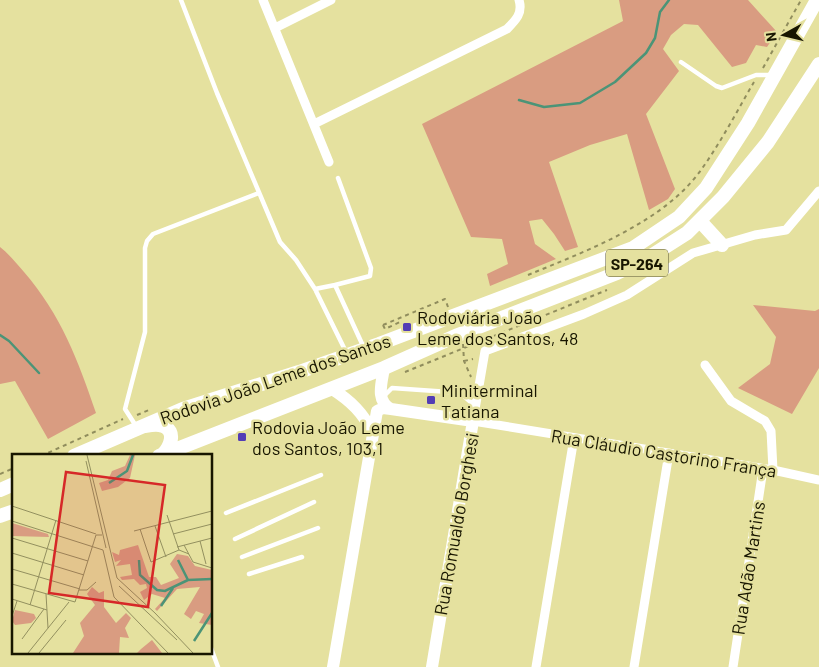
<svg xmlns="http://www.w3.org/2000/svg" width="819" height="667" viewBox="0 0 819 667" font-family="Barlow,sans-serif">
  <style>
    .green { fill: #d99c81 }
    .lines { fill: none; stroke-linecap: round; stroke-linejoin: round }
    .stream { stroke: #4b9477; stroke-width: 2.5 }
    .path { stroke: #908d5d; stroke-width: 2; stroke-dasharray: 4 4; stroke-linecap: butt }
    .lane { stroke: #fff; stroke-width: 4.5 }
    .street { stroke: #fff; stroke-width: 9 }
    .secondary { stroke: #fff; stroke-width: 12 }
    .primary { stroke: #fff; stroke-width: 14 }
    .poi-dot { fill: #533db5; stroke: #e5e19f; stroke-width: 2 }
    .labels { text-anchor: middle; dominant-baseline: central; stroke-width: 5; stroke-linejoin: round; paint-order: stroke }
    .shield { fill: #e5e19f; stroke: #565330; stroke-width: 1 }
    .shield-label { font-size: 16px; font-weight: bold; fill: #181600 }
    .poi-label { font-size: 18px; fill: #181600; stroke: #e5e19f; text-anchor: start }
    .street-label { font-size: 18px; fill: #181600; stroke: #e5e19f }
    .inset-river { fill: none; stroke: #4b9477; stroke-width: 2.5 }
    .inset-road { fill: none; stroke: #93905f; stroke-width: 1 }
    .view { fill: #d62828; fill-opacity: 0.15; stroke: #d62828; stroke-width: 2.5 }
    .inset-edge { fill: none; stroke: #181600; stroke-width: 2.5 }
  </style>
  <rect width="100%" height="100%" fill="#e5e19f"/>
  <!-- green -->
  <path class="green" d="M619 0H748L777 32 767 47 756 45 746 63 732 67 698 25 684 24 671 35 663 49 679 71 646 114 675 189 668 199 649 210 627 134 590 145 549 162 578 247 565 251 554 234 542 219 529 221 535 244 556 259 490 286 487 274 508 264 502 239 471 237 422 124 623 21Z
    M0 247C9 254 16 263 24 272 61 315 78 360 96 413L48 439 15 381 0 384Z
    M753 305 815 311 819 309V368L792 414 738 388 770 364 776 337Z"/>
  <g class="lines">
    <!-- stream -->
    <path class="stream" d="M519 100 544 107 580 103 615 82 646 53 655 38 660 12 669 0
      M0 335 9 341 39 373"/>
    <!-- path -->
    <path class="path" d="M763 68 801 0
      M528 275C586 251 663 223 701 170 721 142 737 111 754 82
      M383 325 445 299 448 307
      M383 325 385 329 400 322
      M463 344 464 361 471 377
      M464 361 473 359
      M405 372 607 290
      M137 415 149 410
      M41 456 123 419
      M0 474 14 468"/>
    <!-- lane -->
    <path class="lane" d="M181 0 217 93 280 242 296 260 315 289 347 354
      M681 62 716 86 722 88 756 75H771
      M338 178 371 268 370 276 335 285 364 348
      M315 289 335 285
      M383 397 392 388 449 392 465 397 475 406
      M136 426 125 409 145 332V248L147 241 153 234 259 193
      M226 513 321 475
      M235 539 314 502
      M242 557 318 528
      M249 574 302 557
      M211 648 218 667"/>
    <!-- street -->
    <path class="street" d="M263 0 329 162
      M275 28 331 0
      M314 124 507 29C516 20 523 13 519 0
      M819 191 786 230 755 235 693 253 627 295 584 314 485 351 473 421 773 470 819 480
      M705 365 731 401 765 421 771 431 773 470
      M536 667 574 438
      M634 667 669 453
      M733 667 763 469"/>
    <!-- secondary -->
    <path class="secondary" d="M384 368C382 382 375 401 391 409L473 421 432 667
      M332 389C351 401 363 413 373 433
      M333 667 377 411 383 408 391 409"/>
    <!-- primary -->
    <path class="primary" d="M700 221 722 245
      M146 426C151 425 158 424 163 426 177 431 170 447 163 454
      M74 456 183 409 299 372 379 344 633 248 679 217 706 188 748 123 817 0
      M159 456 384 368 458 335 617 273 648 258 687 233 723 197 768 142 819 64
      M0 490 14 484
      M0 516 14 511"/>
  </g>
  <!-- markers -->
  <g class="poi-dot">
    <rect x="402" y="322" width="10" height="10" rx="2.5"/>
    <rect x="426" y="395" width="10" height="10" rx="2.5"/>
    <rect x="237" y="432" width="10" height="10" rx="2.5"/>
  </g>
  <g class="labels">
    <!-- shield labels -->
    <rect class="shield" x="606" y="249.5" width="62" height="27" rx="4"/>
    <g class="shield-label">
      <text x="637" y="263">SP-264</text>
    </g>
    <!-- poi labels -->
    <g class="poi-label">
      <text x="417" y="317">Rodoviária João<tspan x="417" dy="21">Leme dos Santos, 48</tspan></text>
      <text x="441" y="390">Miniterminal<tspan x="441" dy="21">Tatiana</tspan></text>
      <text x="252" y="427">Rodovia João Leme<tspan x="252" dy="21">dos Santos, 103,1</tspan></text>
    </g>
    <!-- street labels -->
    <g class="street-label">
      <text transform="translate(275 379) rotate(-19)">Rodovia João Leme dos Santos</text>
      <text transform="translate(664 453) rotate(9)">Rua Cláudio Castorino França</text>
      <text transform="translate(456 524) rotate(-80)">Rua Romualdo Borghesi</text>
      <text transform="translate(748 568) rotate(-81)">Rua Adão Martins</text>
    </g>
  </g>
  <!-- overview -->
  <g transform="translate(12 454)">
    <rect width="200" height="200" fill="#e5e19f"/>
    <path d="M118 1H123L118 24 106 33 90 37 87 29 96 26 100 17 113 12ZM0 69 36 80 37 83 0 82ZM126 91 137 123H144L149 131 167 124 158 110 165 100 176 102 183 112 200 116V171L187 169 192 160 184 157 179 165 172 160 188 133 165 135 145 157 143 155 153 144 140 140 132 146 128 138 135 134 134 130 128 131 122 125 110 126 108 123 120 121 118 110 104 112 109 106 103 108 100 98 107 101 108 96ZM80 133 87 139 92 137V153L104 169 114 159 119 164 113 174 117 184 108 183 107 199H61L72 182 68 169 83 151 75 140ZM3 156 22 160 24 164 19 169 3 171 0 167ZM140 186 150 199H125L129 195Z" fill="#d99c81"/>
    <path class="inset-river" d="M97 29 115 17 121 1M127 106 128 121 145 136 153 137 176 126M166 106 176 126 200 125M149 152 161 134M182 187 200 159"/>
    <path class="inset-road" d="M75 1 105 124 143 159 181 199M74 7 94 94M0 52 84 80M155 61 167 96M0 67 91 96 102 143 156 199M143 72 154 103M128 75 139 108 167 96 177 100M122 77 200 57M161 80 200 70M0 84 76 107M188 87 194 110M172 91 181 108 200 114M165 93 200 84M0 99 72 121M0 115 68 135M0 130 63 148 84 81H90M107 132 165 186M67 136H75L84 128M34 140 36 174M0 145 35 156M18 151 44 66M0 162 5 147M10 185 32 155M16 199 57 148M27 199 54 166"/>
    <path class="view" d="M54 18 153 31 136 153 37 139Z"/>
    <rect width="200" height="200" class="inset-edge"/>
  </g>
  <!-- north arrow -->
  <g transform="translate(784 35) rotate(262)" stroke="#e5e19f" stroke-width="4" paint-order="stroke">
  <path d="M0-4L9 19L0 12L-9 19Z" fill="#181600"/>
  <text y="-8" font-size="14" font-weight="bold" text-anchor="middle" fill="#181600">N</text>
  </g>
</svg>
